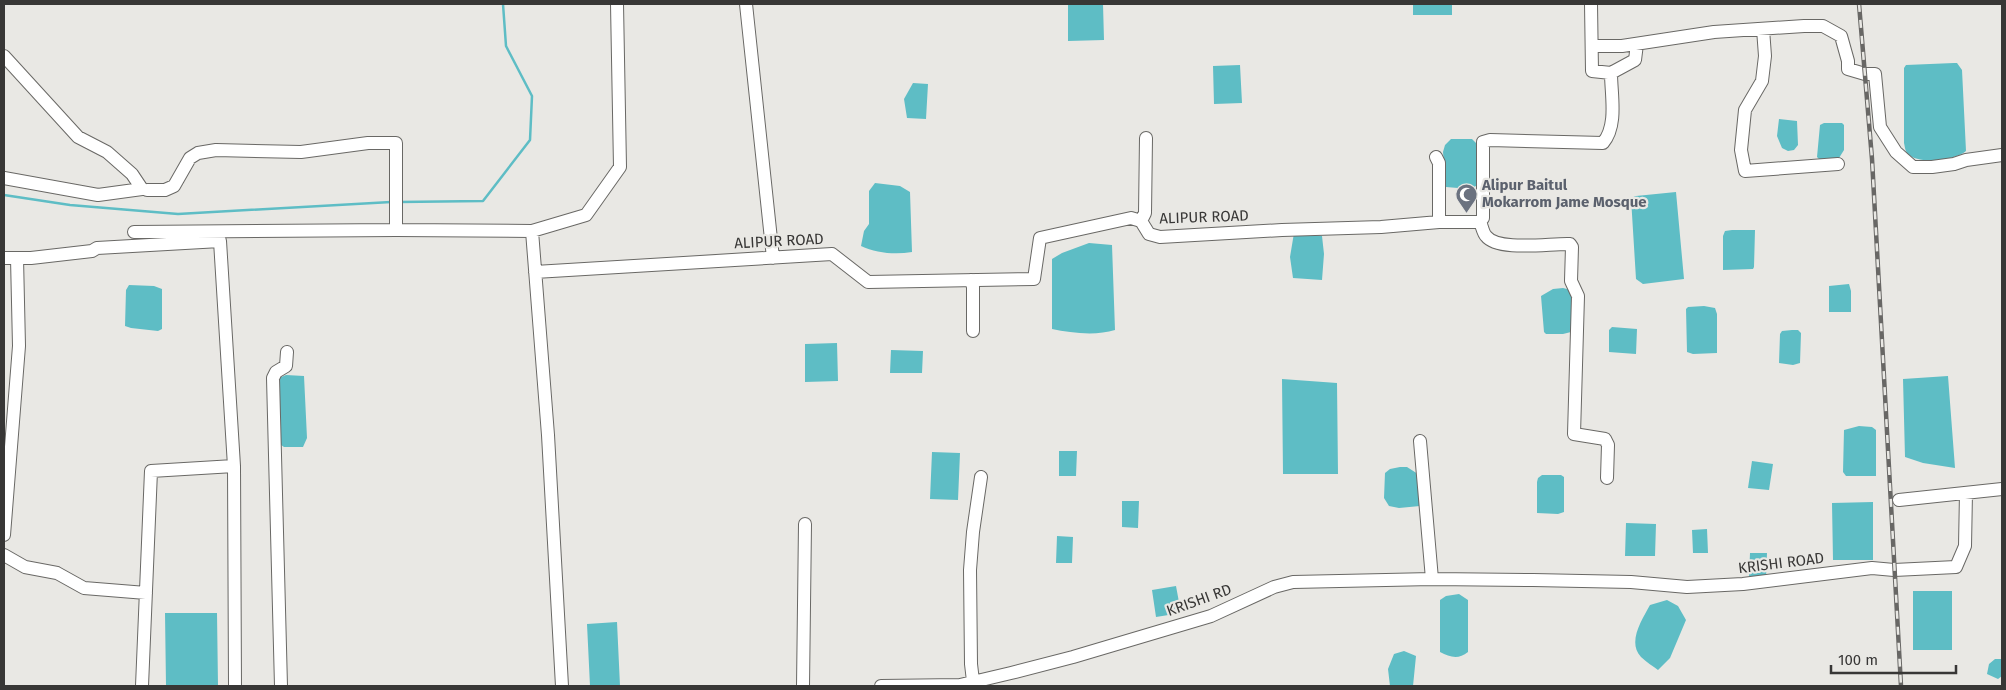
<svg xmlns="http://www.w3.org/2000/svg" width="2006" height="690" viewBox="0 0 2006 690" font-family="'Fira Sans',sans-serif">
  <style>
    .water { fill: #5ebdc5 }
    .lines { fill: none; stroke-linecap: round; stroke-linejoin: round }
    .stream { stroke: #5ebdc5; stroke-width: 2.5 }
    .minor-casing { stroke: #696865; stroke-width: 14 }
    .minor { stroke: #fff; stroke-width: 12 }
    .rail-casing { stroke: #686765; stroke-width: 4.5 }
    .rail { stroke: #e9e8e4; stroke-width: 2.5; stroke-dasharray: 8; stroke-linecap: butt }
    .labels { text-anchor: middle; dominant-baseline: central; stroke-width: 4.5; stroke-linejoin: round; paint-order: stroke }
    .worship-label { font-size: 15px; font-weight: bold; fill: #5b616d; stroke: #e9e8e4; text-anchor: start }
    .street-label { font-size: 15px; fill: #383736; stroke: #e9e8e4 }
  </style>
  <rect width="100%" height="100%" fill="#e9e8e4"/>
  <!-- water -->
  <path class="water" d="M1068 4H1103L1104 40 1068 41Z
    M1413 4H1452V15H1413Z
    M1954 63H1957L1962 70 1966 151C1956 160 1918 165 1908 154 1905 151 1905 147 1904 143V68L1906 65Z
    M1240 65 1242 103 1214 104 1213 66Z
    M913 83 928 84 926 119 907 118 904 99Z
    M1779 119 1797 121 1798 145 1794 150 1788 151 1782 148 1777 136Z
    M1824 123H1842L1844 125V150L1839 158 1833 160H1820L1817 157 1820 125Z
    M1451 139H1472L1476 143V186L1470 189 1446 187 1443 152 1445 145Z
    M875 183 900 186 910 192 912 252C895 255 876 253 861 246L864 231 869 224V191Z
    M1676 192 1684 279 1643 284 1636 279 1631 198 1636 196Z
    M1732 230H1755L1754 267 1753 269 1723 270V236L1725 231Z
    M1294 233 1322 236 1324 254 1322 280 1293 278 1290 257Z
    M1089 243 1112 245 1115 330C1096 336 1071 333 1052 329V259L1062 253Z
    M1849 284 1851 291V312H1829V286Z
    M129 285 154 286 162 289V329L158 331 131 328 125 326 126 290Z
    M1563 288 1571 290V332L1563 334H1546L1544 332 1541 296 1553 289Z
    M1704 306 1715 308 1717 314V353L1693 354 1687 352 1686 309 1688 307Z
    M1612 327 1637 329 1636 354 1609 352V330Z
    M1792 330H1798L1801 333 1800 363 1793 365 1779 363 1780 334 1782 331Z
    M837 343 838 381 805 382V344Z
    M891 350 923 351 922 373H890Z
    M286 375 304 376 307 438 303 447H284L281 445 279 383V378Z
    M1948 376 1955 468 1923 463 1905 457 1903 379Z
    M1282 379 1337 383 1338 474H1283Z
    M1859 426 1872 427 1876 430V476H1846L1843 472 1844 430Z
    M1059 451H1077L1076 476H1059Z
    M932 452 960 453 958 500 930 499Z
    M1752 461 1773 464 1769 490 1748 488Z
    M1400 467H1407L1421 476 1420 506 1399 508 1389 506 1384 498 1385 473 1390 469Z
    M1542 475H1561L1564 477V512L1558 514 1537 513V482L1538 478Z
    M1122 501H1139L1138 528 1122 527Z
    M1873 502V560H1833L1832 503Z
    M1626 523 1656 524 1655 556H1625Z
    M1707 529 1708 553H1693L1692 530Z
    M1057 536 1073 537 1072 563H1056Z
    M1750 553H1767L1766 578 1749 577Z
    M1176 586 1181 613 1156 617 1152 590Z
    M1913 591H1952V650H1913Z
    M1459 594 1468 600V652C1458 660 1450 657 1440 652V600L1446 596Z
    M1667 600 1678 606 1686 620 1670 658 1658 670C1653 666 1646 662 1641 657 1627 642 1642 620 1650 605Z
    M165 613H217L218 686H166Z
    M617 622 620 686H590L587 624Z
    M1404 651 1416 656 1413 686H1390L1388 669 1394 654Z
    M1995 659H2002V676L1998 679 1987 674 1989 664Z"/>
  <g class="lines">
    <!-- stream -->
    <path class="stream" d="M4 195 70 205 178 214 391 202
      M399 202 483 201 530 140 532 96 506 46 503 4"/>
    <defs>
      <path id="minor" d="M746 4 773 258
        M1763 29 1765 56 1762 81 1745 110 1741 150 1745 171 1838 164
        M1592 46H1622L1714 32 1804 26H1823L1841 36 1848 61V69L1865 74H1875L1880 127 1896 152 1913 167H1932L1954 164 1966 160 2002 155
        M4 56 78 137 107 152 132 174 142 189 98 195 4 178
        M1611 73 1635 60 1637 44
        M1436 157 1439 163V222
        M147 190H165L174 186 190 158 198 153 216 150 301 152 368 143H396V230
        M1141 221 1145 213 1146 138
        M1480 222C1482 226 1483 233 1486 236 1498 252 1551 243 1570 244L1572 247 1571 281 1578 296 1574 434 1605 439 1608 445 1607 478
        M532 231 586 215 620 167 617 4
        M134 232 396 230 532 231 548 435 562 686
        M4 258H31L92 251 97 248 220 241 234 466 235 686
        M535 272 832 254 868 282 1034 279 1040 238 1131 218 1141 221 1149 234 1160 237 1282 230 1381 227 1439 222H1480L1483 218V142L1490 140 1603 143C1618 125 1611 95 1611 73L1592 71 1591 4
        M971 280 973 287V331
        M1420 441 1432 579
        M1899 500 2002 489
        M4 535 19 346 17 258
        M4 555 25 567 57 573 84 588 146 593
        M973 681 971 664 970 570 973 532 981 477
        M142 686 151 471 234 466
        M281 686 273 378 276 372 286 366 287 352
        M803 686 805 524
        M881 686 960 685 1011 673 1073 657 1211 616 1274 587 1293 582 1432 579 1533 580 1631 582 1687 587 1743 584 1872 568 1894 570 1956 567 1965 546 1966 493"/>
    </defs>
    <!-- minor casing -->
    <use href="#minor" class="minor-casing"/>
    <!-- minor -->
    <use href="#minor" class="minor"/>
    <defs>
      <path id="rail" d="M1859 4 1872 159 1901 686"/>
    </defs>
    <!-- rail casing -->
    <use href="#rail" class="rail-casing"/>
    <!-- rail -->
    <use href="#rail" class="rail"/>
  </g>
  <!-- icons -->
  <defs>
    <symbol id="mosque-pin" viewBox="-11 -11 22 30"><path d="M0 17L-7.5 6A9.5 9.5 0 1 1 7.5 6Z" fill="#6b7280" stroke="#e9e8e4"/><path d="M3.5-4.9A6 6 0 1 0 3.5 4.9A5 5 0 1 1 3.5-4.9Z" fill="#fff"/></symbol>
  </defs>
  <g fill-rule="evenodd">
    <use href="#mosque-pin" x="1454" y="182" width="25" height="34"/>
  </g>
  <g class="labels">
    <!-- worship labels -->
    <g class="worship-label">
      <text x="1482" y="185">Alipur Baitul<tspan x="1482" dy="17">Mokarrom Jame Mosque</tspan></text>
    </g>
    <!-- street labels -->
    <g class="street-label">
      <text transform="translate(1204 217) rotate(-2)">ALIPUR ROAD</text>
      <text transform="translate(779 241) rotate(-3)">ALIPUR ROAD</text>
      <text transform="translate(1781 563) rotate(-7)">KRISHI ROAD</text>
      <text transform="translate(1199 600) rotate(-20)">KRISHI RD</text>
    </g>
  </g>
  <!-- border -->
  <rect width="2006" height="690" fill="none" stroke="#383736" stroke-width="10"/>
  <!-- scale -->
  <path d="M1831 665v8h125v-8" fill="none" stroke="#383736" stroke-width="2.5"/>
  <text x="1838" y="665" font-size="15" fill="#383736" stroke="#e9e8e4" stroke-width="4" paint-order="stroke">100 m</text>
</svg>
